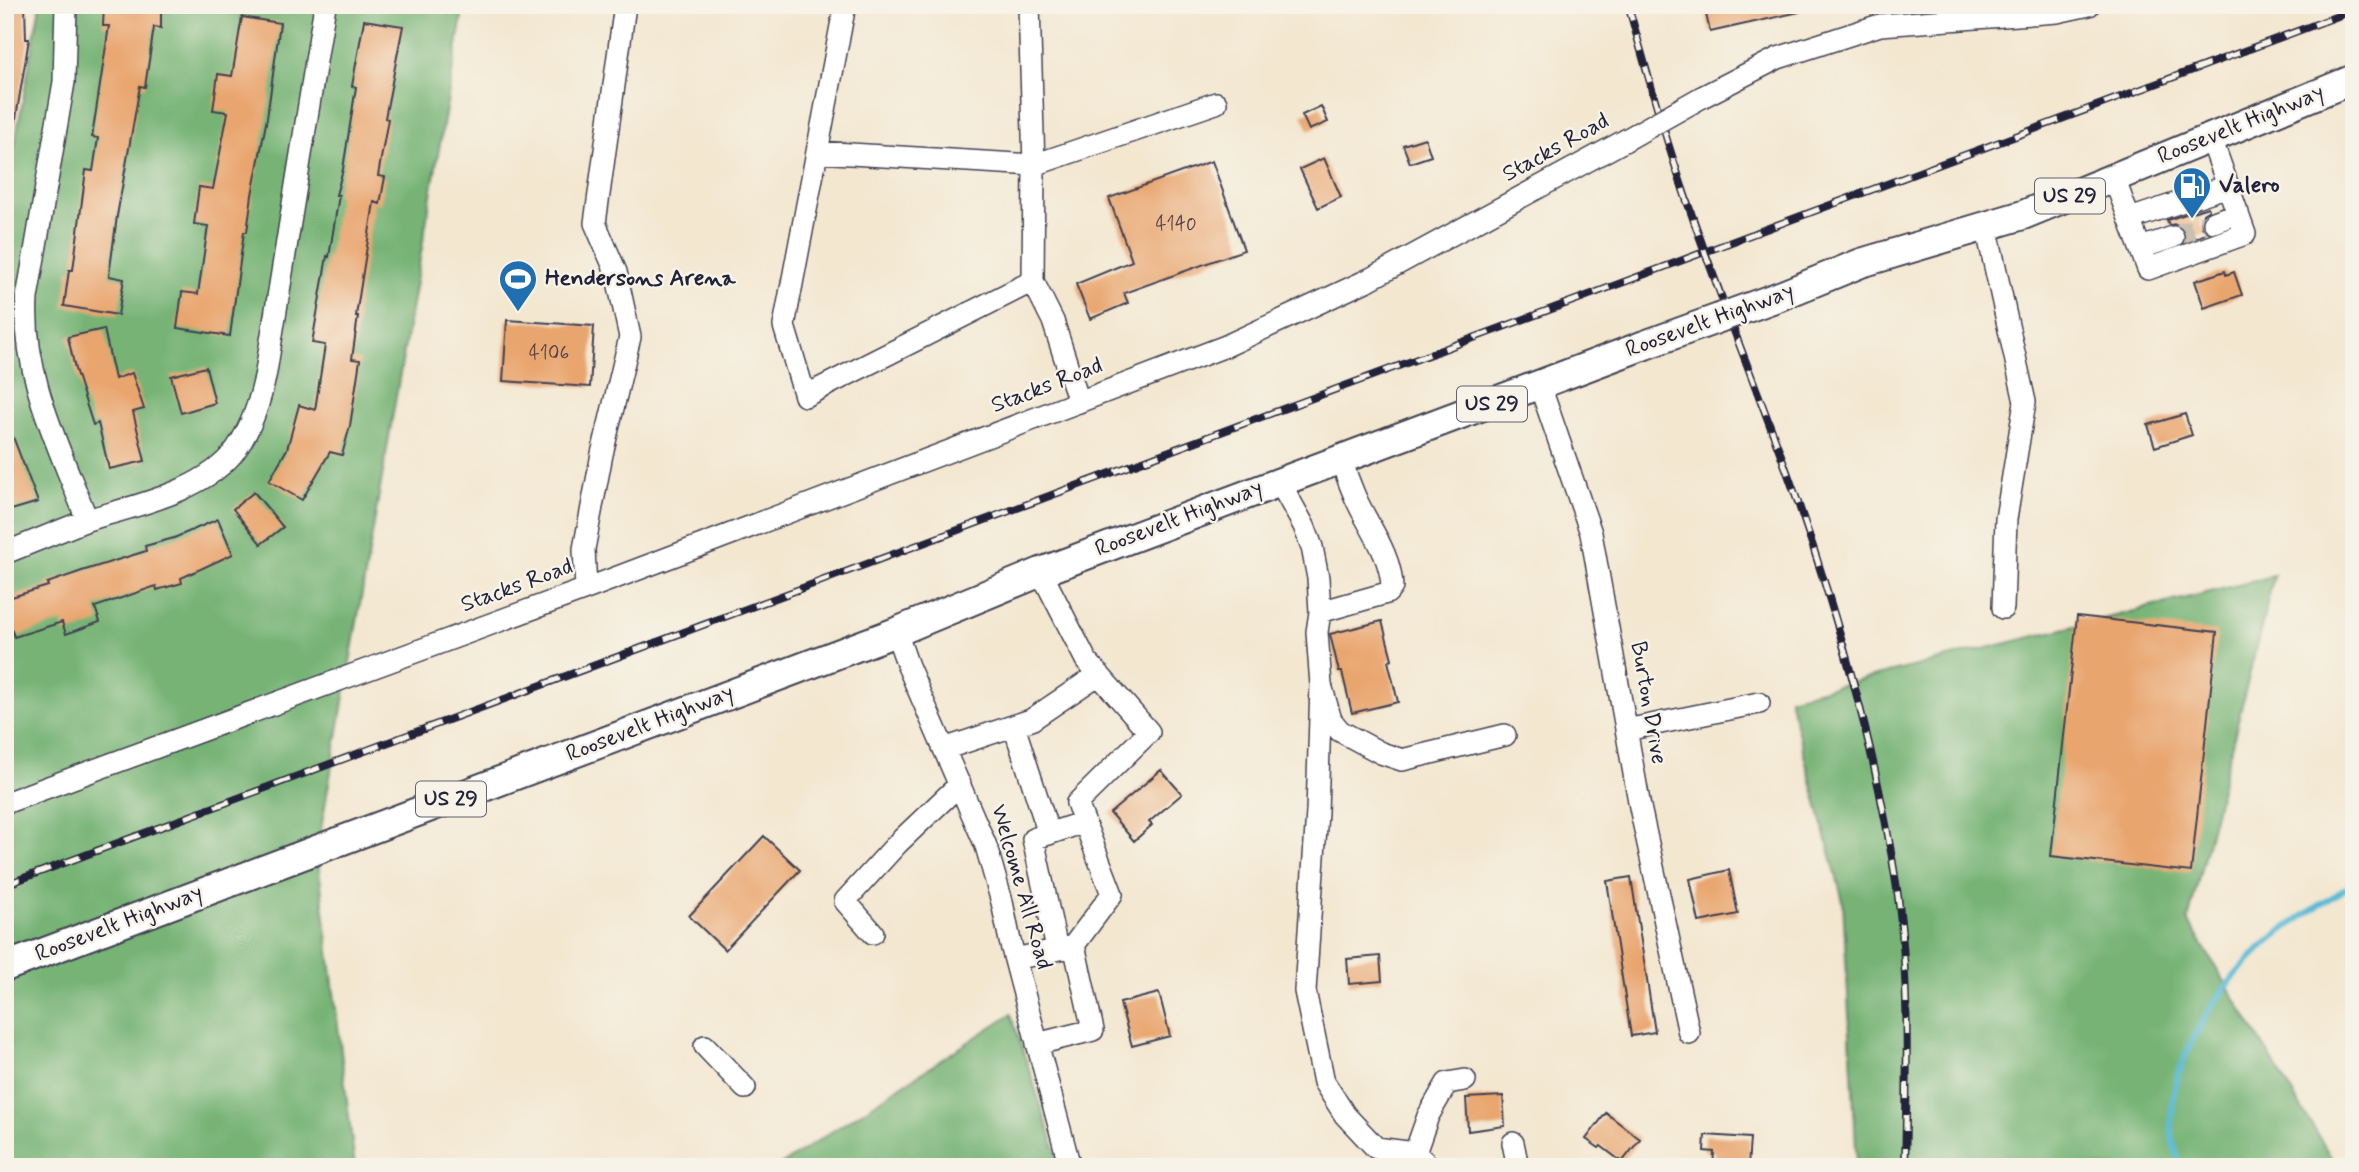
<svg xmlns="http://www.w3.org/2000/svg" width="2359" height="1172" viewBox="0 0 2359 1172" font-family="Mynerve,sans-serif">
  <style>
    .forest { fill: #76b374; stroke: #4c6a58; stroke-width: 2 }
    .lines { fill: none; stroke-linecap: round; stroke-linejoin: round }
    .stream { stroke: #57bad6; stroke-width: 6 }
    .building { fill: #e9a56e }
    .minor-tunnel { stroke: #c9c0b2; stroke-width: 21; stroke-dasharray: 21 10; stroke-linecap: butt }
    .minor-casing { stroke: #414051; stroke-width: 24 }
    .major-casing { stroke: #414051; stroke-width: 32 }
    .minor { stroke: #fff; stroke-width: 21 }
    .major { stroke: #fff; stroke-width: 28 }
    .rail-casing { stroke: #22223b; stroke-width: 8 }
    .rail { stroke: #f7f3e8; stroke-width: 5; stroke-dasharray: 16; stroke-linecap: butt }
    .minor-bridge-casing { stroke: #414051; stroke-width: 24; stroke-linecap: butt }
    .major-bridge-casing { stroke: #414051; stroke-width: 32; stroke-linecap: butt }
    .minor-bridge { stroke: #fff; stroke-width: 21 }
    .major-bridge { stroke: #fff; stroke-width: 28 }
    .labels { text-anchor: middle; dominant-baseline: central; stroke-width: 5; stroke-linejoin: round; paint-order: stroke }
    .number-label { font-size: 19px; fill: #544348 }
    .shield { fill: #f7f3e8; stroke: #62616f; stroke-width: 2 }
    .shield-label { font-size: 21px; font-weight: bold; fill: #22223b }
    .street-label { font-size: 23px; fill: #22223b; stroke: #f7f3e8 }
    .poi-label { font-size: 23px; font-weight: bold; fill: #22223b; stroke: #f7f3e8; text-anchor: start }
  </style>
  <rect width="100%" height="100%" fill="#f7f3e8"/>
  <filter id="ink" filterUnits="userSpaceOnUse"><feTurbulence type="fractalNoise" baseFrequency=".0143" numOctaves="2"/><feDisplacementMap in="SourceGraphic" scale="14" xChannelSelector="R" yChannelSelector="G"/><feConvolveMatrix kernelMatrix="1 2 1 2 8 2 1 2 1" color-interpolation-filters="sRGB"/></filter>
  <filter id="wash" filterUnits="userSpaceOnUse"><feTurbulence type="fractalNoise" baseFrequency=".00686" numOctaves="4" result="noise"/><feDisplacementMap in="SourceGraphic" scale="28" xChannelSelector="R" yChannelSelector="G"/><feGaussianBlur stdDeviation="1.57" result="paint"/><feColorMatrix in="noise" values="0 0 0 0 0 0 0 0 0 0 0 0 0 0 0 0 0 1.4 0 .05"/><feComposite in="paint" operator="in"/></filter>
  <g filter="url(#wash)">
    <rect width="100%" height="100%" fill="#f3e7d0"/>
    <!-- forest -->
    <path class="forest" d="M40 5H464L317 852 355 1167H5V198Z
      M2274 576 2188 921 2337 1167H1857L1843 901 1789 698Z
      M1011 1014 1061 1167H778Z"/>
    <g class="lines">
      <!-- stream -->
      <path class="stream" d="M2180 1167C2178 1158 2175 1150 2173 1141 2161 1069 2218 985 2269 941 2295 919 2326 902 2354 883"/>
    </g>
    <g id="blocks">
      <!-- building -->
      <path class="building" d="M5 5H25L26 39H29L13 136 5 135Z
        M104 5H161V28L154 27 145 87 140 86 117 216 109 276 124 279 118 315 64 306 69 270H73L86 170 93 171 98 138 92 137 109 26H103Z
        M1704 5H1798L1799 12 1710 32Z
        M242 17 280 23 267 118 252 195 247 232H244L230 336 177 328 182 292 198 294 208 226 194 224 199 187 213 189 228 112 213 110 218 74 232 76Z
        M364 20 403 26 385 118 388 119 378 176 385 177 380 204 374 202 356 316H358L352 359 360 360 350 426 342 455 330 452 302 500 269 481 287 449 299 405 315 410 325 345 312 343 327 256 329 257 339 195H336L343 169 356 87 352 86Z
        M1321 106 1328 122 1309 130 1302 115Z
        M1425 138 1431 156 1410 163 1403 145Z
        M1324 158 1341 197 1318 208 1300 169Z
        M1212 161 1244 250 1124 293 1128 303 1090 319 1076 284 1132 261 1109 198Z
        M2208 207 2209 210 2203 214 2201 221 2202 227 2208 233 2185 242 2186 233 2182 228 2176 224 2169 225 2167 220Z
        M2225 271 2226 275 2234 272 2242 295 2204 308 2195 281Z
        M507 320 594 326 590 387 503 381Z
        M104 329 115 379 132 373 144 409 133 412 145 461 109 469 98 423 93 425 75 369 68 337Z
        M206 367 215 403 181 413 171 376Z
        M2185 414 2192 435 2155 447 2148 425Z
        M5 416 38 502 5 512Z
        M254 492 283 527 261 544 233 509Z
        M218 519 233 554 181 578 182 583 157 590 156 586 95 607 100 622 66 634 62 622 14 637 5 609V599L48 586 47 583 82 571 146 551 145 546 174 538Z
        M2077 616 2217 632 2191 872 2051 856Z
        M1382 621 1392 659 1388 661 1398 702 1352 713 1342 672H1339L1330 634Z
        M1161 770 1182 794 1149 822 1152 825 1134 841 1110 813Z
        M764 836 800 870 725 950 689 916Z
        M1729 870 1738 914 1699 922 1690 879Z
        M1631 877 1655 1032 1631 1036 1607 881Z
        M1380 956 1382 981 1349 984 1347 959Z
        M1159 993 1170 1036 1132 1046 1120 1003Z
        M1503 1096 1505 1126 1468 1131 1466 1098Z
        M1606 1113 1640 1139 1622 1162 1601 1146 1599 1148 1586 1139Z
        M1705 1135 1750 1138 1748 1167H1713L1714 1152 1704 1151Z"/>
    </g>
  </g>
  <g filter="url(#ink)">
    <use href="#blocks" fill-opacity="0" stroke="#414051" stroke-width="2"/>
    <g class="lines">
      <!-- minor-tunnel -->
      <path class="minor-tunnel" d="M2173 237 2214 222"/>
      <defs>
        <path id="minor" d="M66 5 64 82 27 298C22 377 60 448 87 520 134 506 207 491 237 448 252 426 261 398 266 372L325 5
          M845 5 817 152 1034 165 1029 5
          M1702 97 1778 58 1880 25 2057 12 2089 5
          M817 152 784 326 805 396 1033 281
          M2114 178 2148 269 2245 234 2211 138
          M2130 219 2228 186
          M2214 222 2238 213
          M1986 226 2025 402 2006 519 2003 608
          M2141 248 2173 237
          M1540 386 1591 533 1640 807 1689 1033
          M1079 402 1053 321 1033 281 1034 165 1216 103
          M1279 481 1304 526 1312 547 1318 578 1320 612 1317 632 1321 685 1331 720 1340 731 1381 753 1402 760 1505 735
          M5 553 87 520
          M586 589 584 549 602 454 630 337 616 272 595 223 625 5
          M1320 612 1387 593 1392 587C1391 555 1370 529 1357 501 1351 488 1346 474 1341 460
          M896 632 908 666 986 846 1002 902 1010 941 1070 1167
          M1321 685 1317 812 1305 991 1324 1082 1345 1115 1376 1148 1415 1153 1430 1167
          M1014 726 1049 834
          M1626 730 1759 703
          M944 749 1031 720 1099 674
          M5 803 586 589 1226 346 1370 279 1624 141
          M873 933 845 901 898 843 960 784
          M1057 949 1033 839 1084 822
          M1015 959 1069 947
          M1037 1044 1093 1030 1074 945 1112 894 1077 803 1149 732 1086 660 1041 572
          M705 1046 745 1088
          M1513 1143 1518 1167
          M1415 1153 1428 1116 1447 1083 1465 1080"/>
        <path id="major" d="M1780 296 1861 263 2023 215 2354 79
          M5 967 896 632 1041 572 1642 346"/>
      </defs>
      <!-- minor casing -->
      <use href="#minor" class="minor-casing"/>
      <!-- major casing -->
      <use href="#major" class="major-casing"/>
      <!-- minor -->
      <use href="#minor" class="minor"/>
      <!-- major -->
      <use href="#major" class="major"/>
      <defs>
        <path id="rail" d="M1628 5C1643 57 1657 110 1674 162 1708 269 1752 374 1790 480 1836 608 1877 754 1897 889 1910 981 1907 1074 1905 1167
          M5 885 2354 10"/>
      </defs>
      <!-- rail casing -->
      <use href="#rail" class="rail-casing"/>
      <!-- rail -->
      <use href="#rail" class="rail"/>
      <defs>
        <path id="minor-bridge" d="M1624 141 1702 97"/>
        <path id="major-bridge" d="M1642 346 1780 296"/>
      </defs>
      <!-- minor-bridge casing -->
      <use href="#minor-bridge" class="minor-bridge-casing"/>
      <!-- major-bridge casing -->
      <use href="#major-bridge" class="major-bridge-casing"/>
      <!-- minor-bridge -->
      <use href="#minor-bridge" class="minor-bridge"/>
      <!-- major-bridge -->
      <use href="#major-bridge" class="major-bridge"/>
    </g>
  </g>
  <!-- icons -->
  <defs>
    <symbol id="fuel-pin" viewBox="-11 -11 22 30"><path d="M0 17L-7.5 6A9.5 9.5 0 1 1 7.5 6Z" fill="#1f6fb2" stroke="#f7f3e8"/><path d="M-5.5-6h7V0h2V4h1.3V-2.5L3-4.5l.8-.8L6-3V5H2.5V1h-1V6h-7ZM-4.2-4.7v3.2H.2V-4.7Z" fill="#fff"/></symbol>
    <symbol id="stadium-pin" viewBox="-11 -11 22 30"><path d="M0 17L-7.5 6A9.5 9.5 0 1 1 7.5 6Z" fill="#1f6fb2" stroke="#f7f3e8"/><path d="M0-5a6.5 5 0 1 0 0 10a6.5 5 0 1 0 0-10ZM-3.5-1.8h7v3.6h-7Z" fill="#fff"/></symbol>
  </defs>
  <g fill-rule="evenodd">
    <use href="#fuel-pin" x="2170" y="164" width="44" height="60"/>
    <use href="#stadium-pin" x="496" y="257" width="44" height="60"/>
  </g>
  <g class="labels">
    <!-- number labels -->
    <g class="number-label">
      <text x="1176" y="224">4140</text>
      <text x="549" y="353">4106</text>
    </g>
    <!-- shield labels -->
    <g class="shield">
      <rect x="2035" y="178.5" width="70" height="35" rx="5"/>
      <rect x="1457" y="386.5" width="70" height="35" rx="5"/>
      <rect x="416" y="781.5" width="70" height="35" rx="5"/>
    </g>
    <g class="shield-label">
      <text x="2070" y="196">US 29</text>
      <text x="1492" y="404">US 29</text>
      <text x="451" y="799">US 29</text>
    </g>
    <!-- street labels -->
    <g class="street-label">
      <text transform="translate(2241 125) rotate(-22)">Roosevelt Highway</text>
      <text transform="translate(1556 148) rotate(-29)">Stacks Road</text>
      <text transform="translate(1710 321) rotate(-20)">Roosevelt Highway</text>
      <text transform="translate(1047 386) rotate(-21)">Stacks Road</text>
      <text transform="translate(1179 519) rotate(-21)">Roosevelt Highway</text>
      <text transform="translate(517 586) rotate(-20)">Stacks Road</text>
      <text transform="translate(1648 703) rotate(80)">Burton Drive</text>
      <text transform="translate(650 724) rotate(-21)">Roosevelt Highway</text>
      <text transform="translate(1021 887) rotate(74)">Welcome All Road</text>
      <text transform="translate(119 924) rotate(-21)">Roosevelt Highway</text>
    </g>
    <!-- poi labels -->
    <g class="poi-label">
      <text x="2219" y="186">Valero</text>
      <text x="545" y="279">Hendersons Arena</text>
    </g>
  </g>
  <!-- margin -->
  <rect width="2359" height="1172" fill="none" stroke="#f7f3e8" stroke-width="28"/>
</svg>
